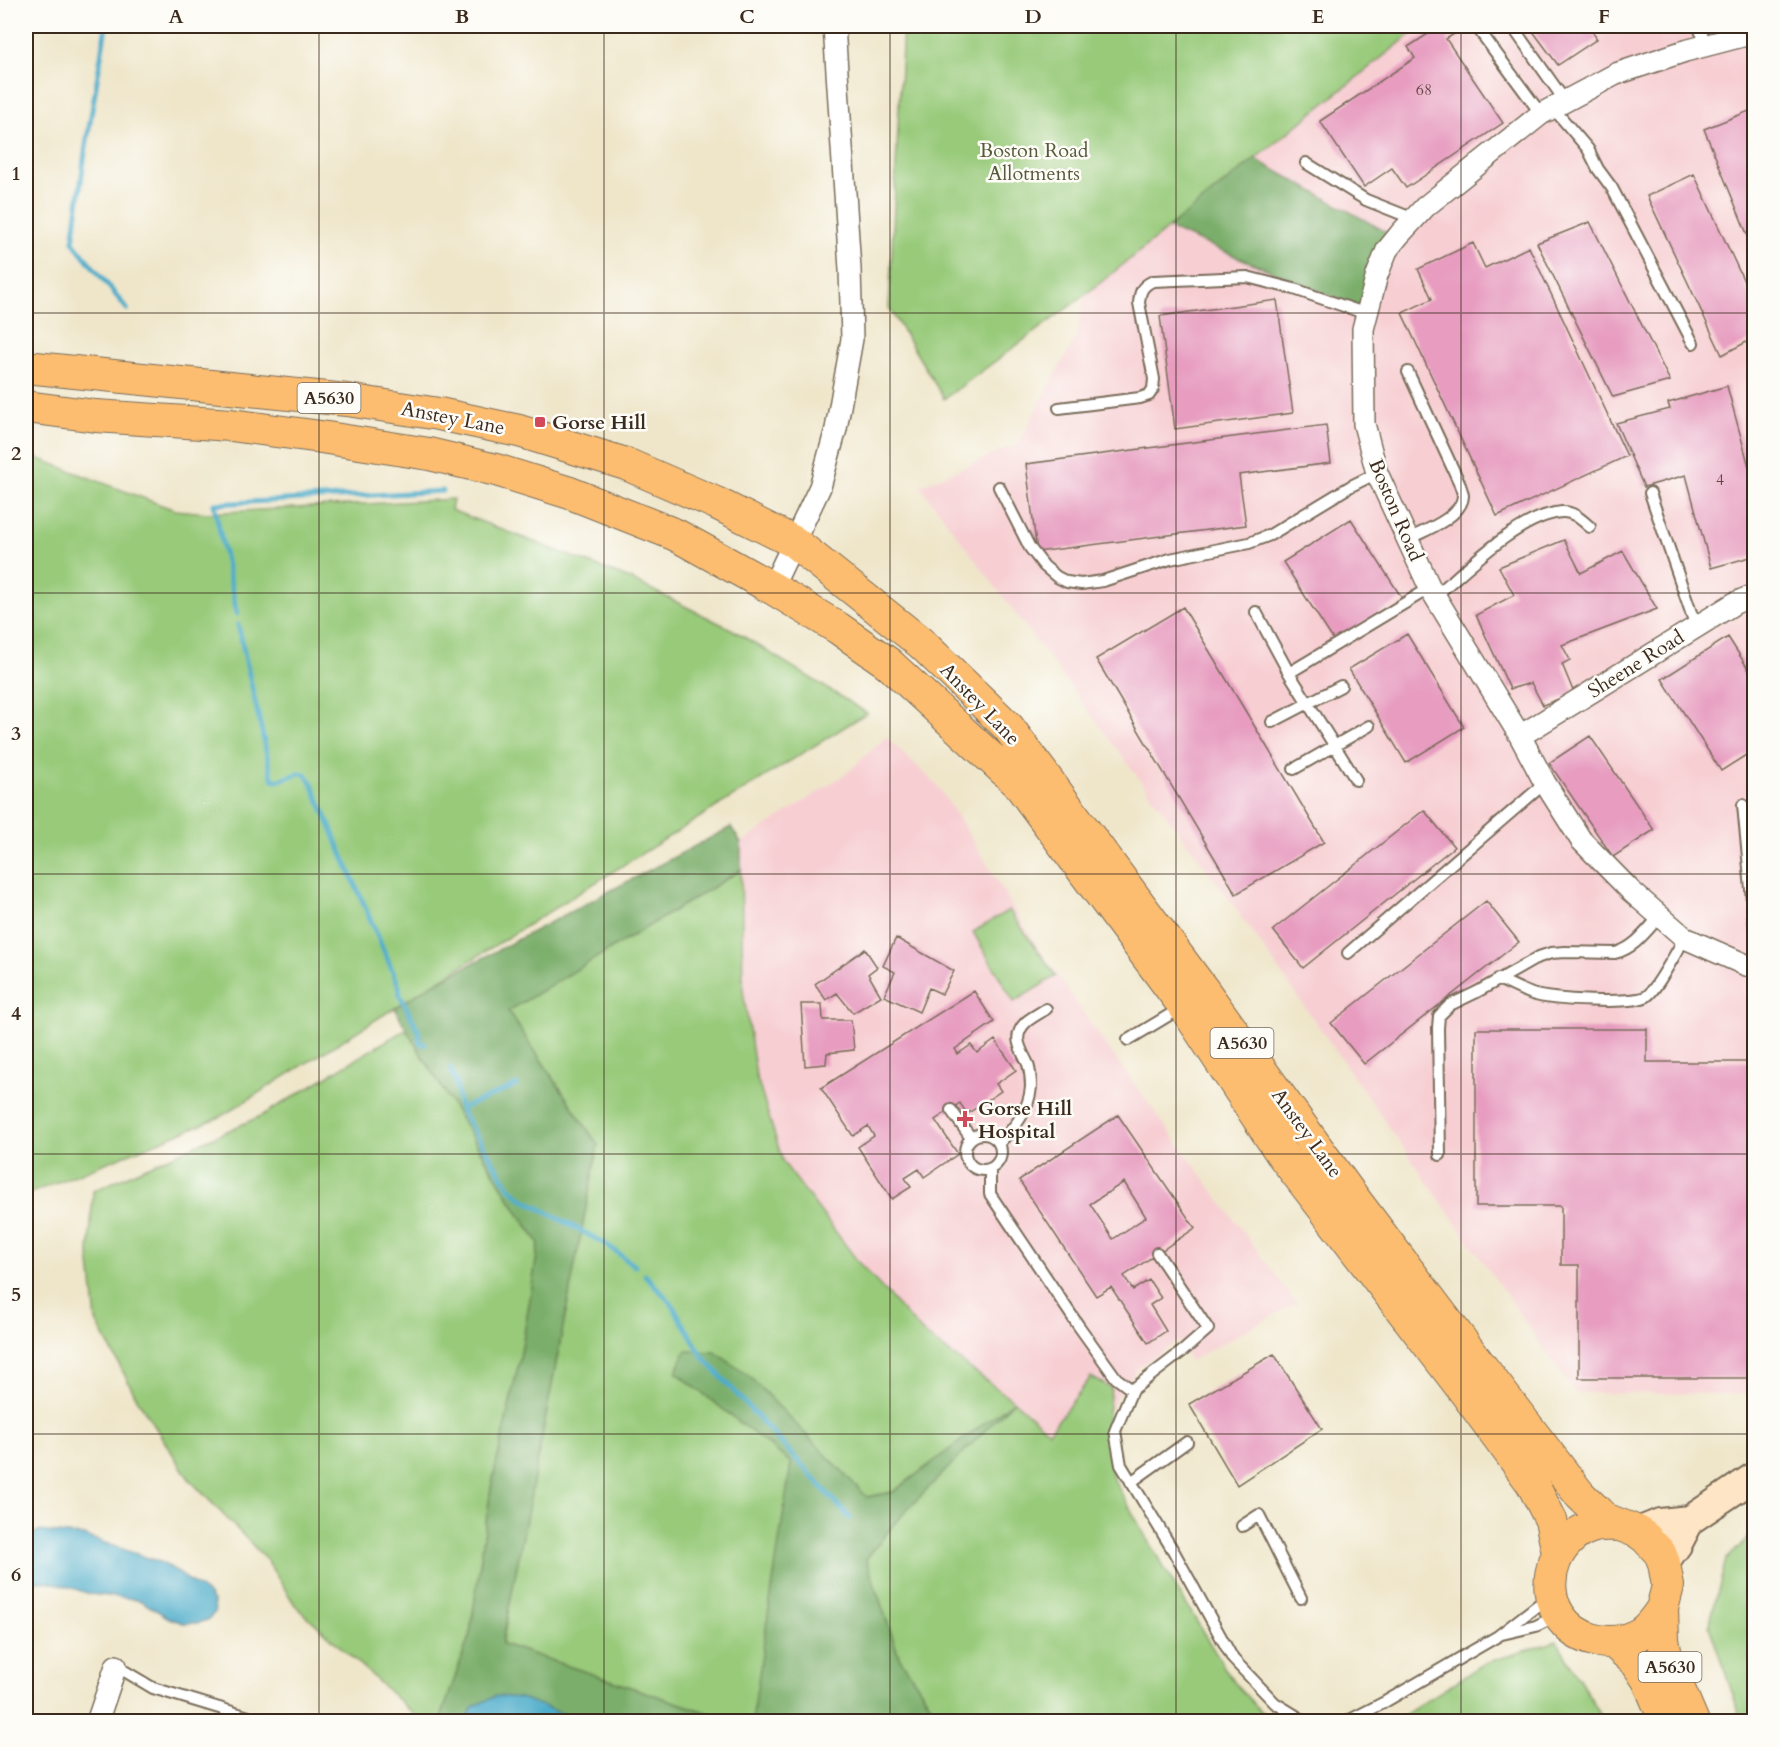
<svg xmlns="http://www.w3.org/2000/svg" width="1780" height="1747" viewBox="0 0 1780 1747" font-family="Cardo,serif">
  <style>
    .built { fill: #f7cfd3 }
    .green { fill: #98ca7a; stroke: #6a7a4c; stroke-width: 1.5 }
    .forest { fill: #7aae6a; stroke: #5a6c44; stroke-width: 1.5 }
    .water { fill: #4bacca; stroke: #436b74; stroke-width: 1.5 }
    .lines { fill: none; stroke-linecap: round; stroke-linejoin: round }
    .stream { stroke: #4bacca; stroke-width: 5 }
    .building { fill: #e79cc0; fill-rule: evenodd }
    .lane-casing { stroke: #7a6c5a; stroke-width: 14 }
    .street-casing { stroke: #7a6c5a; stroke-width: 24 }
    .secondary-casing { stroke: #7a6c5a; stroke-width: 32 }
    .primary-casing { stroke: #7a6c5a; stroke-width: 34 }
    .lane { stroke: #fff; stroke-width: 10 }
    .street { stroke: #fff; stroke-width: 21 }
    .secondary { stroke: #fee5c5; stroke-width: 28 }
    .primary { stroke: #fcbd6f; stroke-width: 32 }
    .grid { fill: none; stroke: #3b2a1e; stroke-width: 1.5; stroke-opacity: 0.55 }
    .poi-dot { fill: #d1495b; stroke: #fdfcf7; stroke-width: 2 }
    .labels { text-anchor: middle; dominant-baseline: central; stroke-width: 5; stroke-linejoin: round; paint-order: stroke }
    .number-label { font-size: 16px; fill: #664646 }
    .shield { fill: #fdfcf7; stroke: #75695f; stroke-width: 1.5 }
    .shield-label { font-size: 18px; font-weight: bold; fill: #3b2a1e }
    .park-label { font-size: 20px; fill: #575a3a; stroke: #fdfcf7 }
    .street-label { font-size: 20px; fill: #3b2a1e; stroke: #fdfcf7 }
    .poi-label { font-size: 20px; font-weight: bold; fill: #3b2a1e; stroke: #fdfcf7; text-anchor: start }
    .neatline { fill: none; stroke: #3b2a1e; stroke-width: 2 }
    .grid-label { font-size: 20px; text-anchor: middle; font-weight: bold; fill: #3b2a1e }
  </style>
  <rect width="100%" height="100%" fill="#fdfcf7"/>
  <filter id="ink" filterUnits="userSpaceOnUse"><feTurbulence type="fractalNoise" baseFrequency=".0167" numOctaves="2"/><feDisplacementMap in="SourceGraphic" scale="12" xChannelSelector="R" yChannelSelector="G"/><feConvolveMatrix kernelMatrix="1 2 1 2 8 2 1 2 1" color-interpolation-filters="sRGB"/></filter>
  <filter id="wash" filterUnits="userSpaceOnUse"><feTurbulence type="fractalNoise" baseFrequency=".008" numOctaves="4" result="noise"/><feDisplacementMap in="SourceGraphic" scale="24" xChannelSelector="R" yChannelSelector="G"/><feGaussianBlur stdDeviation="1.35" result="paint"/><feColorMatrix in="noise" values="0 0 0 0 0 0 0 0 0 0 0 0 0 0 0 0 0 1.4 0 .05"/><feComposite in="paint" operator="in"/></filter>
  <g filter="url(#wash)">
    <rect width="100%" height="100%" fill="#efe6ca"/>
    <!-- built -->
    <path class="built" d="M1421 26H1754V1394L1575 1393 1227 896 920 486 1018 444 1076 337 1085 295 1168 228 1359 308 1390 234 1255 159Z
      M886 737 937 785 962 823 1034 942 1116 1059 1296 1303 1190 1361 1178 1341 1138 1368 1117 1397 1088 1452 1050 1432 1014 1401 924 1334 859 1263 783 1162 756 1075 743 990 741 843 847 773Z"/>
    <!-- green -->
    <path class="green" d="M903 26H1421L1085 295 944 399 889 308Z
      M26 454 175 510 207 513 453 499 451 510 630 579 733 630 867 713 220 1117 26 1195Z
      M741 870 743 990 756 1075 783 1162 859 1263 924 1334 1014 1401 1049 1432 1091 1377 1111 1388 1106 1430 1112 1476 1151 1546 1232 1680 1260 1711 1276 1721 970 1722 936 1713 899 1657 866 1559 898 1519 1009 1405 893 1492 867 1497 676 1372 791 1463 755 1721H732L502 1644 598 1145 508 1011Z
      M1009 910 1056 976 1014 1002 973 932Z
      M406 1029 519 1214 539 1243 521 1353 491 1488 470 1634 440 1721H421L295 1605 266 1559 189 1479 139 1402 96 1321 89 1253 93 1191 263 1115Z
      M1754 1533V1721H1742L1709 1626 1726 1560Z
      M1557 1641 1604 1721H1395L1485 1663Z"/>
    <!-- forest -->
    <path class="forest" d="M1255 159 1390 234 1359 308 1168 228Z
      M731 827 741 843V870L508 1011 598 1145 502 1644 732 1721H440L470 1634 491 1488 521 1353 539 1243 519 1214 406 1029 395 1008 426 988Z
      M685 1351 715 1352 750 1377 867 1497 893 1492 1014 1401 898 1519 866 1559 899 1657 936 1713 970 1721H752L791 1463 676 1372Z"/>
    <!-- water -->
    <path class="water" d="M38 1531 85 1536 157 1561 170 1567 208 1594 214 1603 215 1612 208 1620 197 1623H183L169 1618 141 1601 127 1598 90 1594 60 1584 26 1580V1542L28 1537Z
      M496 1696 521 1698 582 1721H470L468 1715 474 1706Z"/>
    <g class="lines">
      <!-- stream -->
      <path class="stream" d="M106 26 85 152 73 242 127 309
        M237 614 214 504 443 491
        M238 625 272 778 277 781 300 773 305 774 311 782 399 986 400 995 419 1032 420 1043 425 1044
        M450 1068 456 1082 460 1109 509 1187 521 1198 607 1245 635 1266
        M460 1109 517 1085
        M645 1275 671 1303 703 1357 850 1518"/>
    </g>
    <g id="blocks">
      <!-- building -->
      <path class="building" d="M1440 26H1455L1459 31 1446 39 1503 123 1406 188 1392 168 1364 187 1320 121 1415 58 1408 47Z
        M1529 26H1589L1597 39 1558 65Z
        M1754 109V251L1704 129Z
        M1694 174 1754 303V338L1722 355 1647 196Z
        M1590 222 1670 381 1613 397 1537 243Z
        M1473 243 1485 268 1529 247 1627 456 1497 516 1402 313 1432 299 1418 269Z
        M1277 300 1293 413 1175 429 1160 316Z
        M1727 386 1754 485V556L1711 568 1686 475 1644 487 1616 423 1670 409 1668 403Z
        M1326 425 1331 463 1239 475 1246 525 1037 552 1026 464Z
        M1351 519 1402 598 1334 641 1283 562Z
        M1564 540 1581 573 1623 551 1657 609 1562 645 1570 660 1562 664 1574 693 1543 705 1531 683 1510 689 1476 615 1514 595 1499 567Z
        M1183 607 1324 842 1236 894 1096 659Z
        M1407 634 1464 727 1406 763 1349 669Z
        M1728 637 1754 678V750L1721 771 1662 679Z
        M1590 736 1654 830 1613 857 1549 763Z
        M1424 810 1454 847 1303 968 1273 930Z
        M1486 901 1519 942 1364 1064 1331 1023Z
        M896 938 954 971 942 994 929 988 919 1012 884 996 895 972 883 966Z
        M865 949 877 967 868 974 881 996 853 1013 837 993 826 1000 815 984Z
        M974 991 994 1022 955 1049 958 1054 971 1045 977 1053 995 1040 1016 1070 996 1084 1001 1091 967 1114 960 1103 935 1120 958 1154 924 1177 919 1169 905 1178 911 1187 892 1199 858 1147 874 1136 868 1126 853 1136 821 1088Z
        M801 1004H822L823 1020H851L854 1050 827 1053 826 1064 805 1066Z
        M1476 1029H1647V1062H1754V1378H1579V1265H1561V1206H1476Z
        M1118 1115 1195 1228 1124 1276 1133 1290 1149 1280 1161 1298 1150 1305 1166 1331 1148 1343 1111 1287 1096 1296 1019 1180ZM1124 1182 1146 1217 1113 1239 1090 1204Z
        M1274 1354 1322 1429 1237 1485 1189 1404Z"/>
    </g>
  </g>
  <g filter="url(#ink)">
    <use href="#blocks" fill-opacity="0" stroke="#7a6c5a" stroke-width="1.5"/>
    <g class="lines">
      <defs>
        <path id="lane" d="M1476 26 1541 114
          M1512 26 1565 101
          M1698 26 1707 45
          M1553 108 1588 149 1598 169 1612 188 1693 343
          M1306 163 1366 200 1414 219
          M1059 408 1140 398 1149 395 1153 389 1154 379 1139 303C1140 291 1142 286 1153 281L1247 277 1294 289 1367 314
          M999 487 1030 548 1044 566 1057 577 1067 582 1081 584 1103 581 1170 559 1249 543 1270 535 1351 486 1377 473
          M1650 493 1696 627
          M1408 539C1424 531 1462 517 1463 496 1463 492 1460 486 1459 482L1408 372
          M1435 596C1467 569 1520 515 1562 512 1573 511 1582 520 1590 527
          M1256 612 1289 673
          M1272 722 1341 686
          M1294 769 1369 726
          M1356 780 1289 673 1430 588
          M1743 805 1754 921
          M1348 953 1545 783
          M1498 979C1510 984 1521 990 1532 994 1549 1000 1634 1005 1647 996 1657 989 1677 950 1685 938
          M1128 1040 1181 1008
          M951 1110 971 1138
          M965 1152a18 18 0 1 1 36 0a18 18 0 1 1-36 0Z
          M999 1143C1015 1127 1029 1111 1031 1087 1031 1080 1030 1071 1028 1064 1021 1049 1011 1037 1026 1022 1032 1017 1040 1013 1046 1009
          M1440 1155 1438 1028 1439 1016 1450 1005 1477 992 1539 957 1551 953 1565 952 1615 953C1635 948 1646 931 1660 916
          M990 1169V1194L1078 1325 1116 1378 1132 1390
          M1157 1253 1208 1329 1184 1350 1132 1390 1115 1431 1121 1465 1174 1552 1233 1659 1275 1703 1306 1722
          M1131 1482 1187 1442
          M1242 1526 1259 1515 1301 1598
          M1502 1634 1536 1626 1556 1616
          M116 1666 153 1688 262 1721
          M1346 1722 1383 1703 1498 1636 1547 1598"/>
        <path id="street" d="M1754 33 1685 51 1616 74 1541 114 1425 207 1400 234 1387 250 1377 275 1363 329 1364 424 1377 473 1430 588 1520 736 1545 783 1581 840 1632 892 1685 938 1746 965 1754 966
          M772 588 820 487 836 429 852 339 850 269 834 26
          M1520 736 1735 603 1754 595
          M97 1722 116 1666"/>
        <path id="secondary" d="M1638 1532 1660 1523 1690 1520 1754 1477
          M1664 1563 1677 1545 1690 1520"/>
        <path id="primary" d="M26 367 347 400 439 414 519 431 626 464 716 503 794 542 922 644 1008 727 1203 990 1349 1192 1457 1335 1580 1495 1605 1519 1638 1532 1646 1538 1660 1553 1664 1563 1668 1586 1662 1609 1663 1640 1667 1661 1693 1722
          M26 407 96 416 231 425 321 437 429 454 496 470 570 493 676 535 772 588 838 628 888 663 1018 783 1184 1006 1281 1153 1465 1392 1532 1483 1551 1520 1558 1553
          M1618 1525C1611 1525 1602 1524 1595 1526 1557 1535 1538 1582 1559 1615 1576 1642 1613 1650 1641 1633 1650 1627 1656 1618 1662 1609
          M1613 1642 1637 1663 1648 1680 1666 1722"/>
      </defs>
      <!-- lane casing -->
      <use href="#lane" class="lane-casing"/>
      <!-- street casing -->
      <use href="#street" class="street-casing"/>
      <!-- secondary casing -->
      <use href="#secondary" class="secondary-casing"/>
      <!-- primary casing -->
      <use href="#primary" class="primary-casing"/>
      <!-- lane -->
      <use href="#lane" class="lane"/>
      <!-- street -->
      <use href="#street" class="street"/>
      <!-- secondary -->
      <use href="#secondary" class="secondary"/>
      <!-- primary -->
      <use href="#primary" class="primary"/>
    </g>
  </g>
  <!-- grid -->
  <path class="grid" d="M319 26V1722M604 26V1722M890 26V1722M1176 26V1722M1461 26V1722M26 313H1754M26 593H1754M26 874H1754M26 1154H1754M26 1434H1754"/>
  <!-- markers -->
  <g class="poi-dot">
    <rect x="534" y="416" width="12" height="12" rx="3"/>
    <path d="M962 1110h6v6h6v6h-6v6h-6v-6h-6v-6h6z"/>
  </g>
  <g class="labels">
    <!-- number labels -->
    <g class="number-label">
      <text x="1424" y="90">68</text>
      <text x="1720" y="480">4</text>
    </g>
    <!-- shield labels -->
    <g class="shield">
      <rect x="297.5" y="383" width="63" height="30" rx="4.5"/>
      <rect x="1210.5" y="1028" width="63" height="30" rx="4.5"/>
      <rect x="1638.5" y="1652" width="63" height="30" rx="4.5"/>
    </g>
    <g class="shield-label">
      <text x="329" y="398">A5630</text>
      <text x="1242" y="1043">A5630</text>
      <text x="1670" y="1667">A5630</text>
    </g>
    <!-- park labels -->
    <g class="park-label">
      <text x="1034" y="150">Boston Road<tspan x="1034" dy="23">Allotments</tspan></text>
    </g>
    <!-- street labels -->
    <g class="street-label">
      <text transform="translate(453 418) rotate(11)">Anstey Lane</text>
      <text transform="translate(1396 510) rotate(67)">Boston Road</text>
      <text transform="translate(1636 664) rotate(-32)">Sheene Road</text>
      <text transform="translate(980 704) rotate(46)">Anstey Lane</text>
      <text transform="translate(1307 1133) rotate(54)">Anstey Lane</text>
    </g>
    <!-- poi labels -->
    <g class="poi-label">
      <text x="552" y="422">Gorse Hill</text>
      <text x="978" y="1108">Gorse Hill<tspan x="978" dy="23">Hospital</tspan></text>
    </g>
  </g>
  <!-- margin -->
  <rect width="1780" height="1747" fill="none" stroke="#fdfcf7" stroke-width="66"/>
  <rect x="33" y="33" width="1714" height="1681" class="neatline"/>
  <g class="grid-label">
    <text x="176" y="23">A</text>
    <text x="462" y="23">B</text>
    <text x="747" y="23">C</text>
    <text x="1033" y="23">D</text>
    <text x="1318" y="23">E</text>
    <text x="1604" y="23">F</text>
    <text x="16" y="180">1</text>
    <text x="16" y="460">2</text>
    <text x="16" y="740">3</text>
    <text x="16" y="1020">4</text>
    <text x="16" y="1301">5</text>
    <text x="16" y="1581">6</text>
  </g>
</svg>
